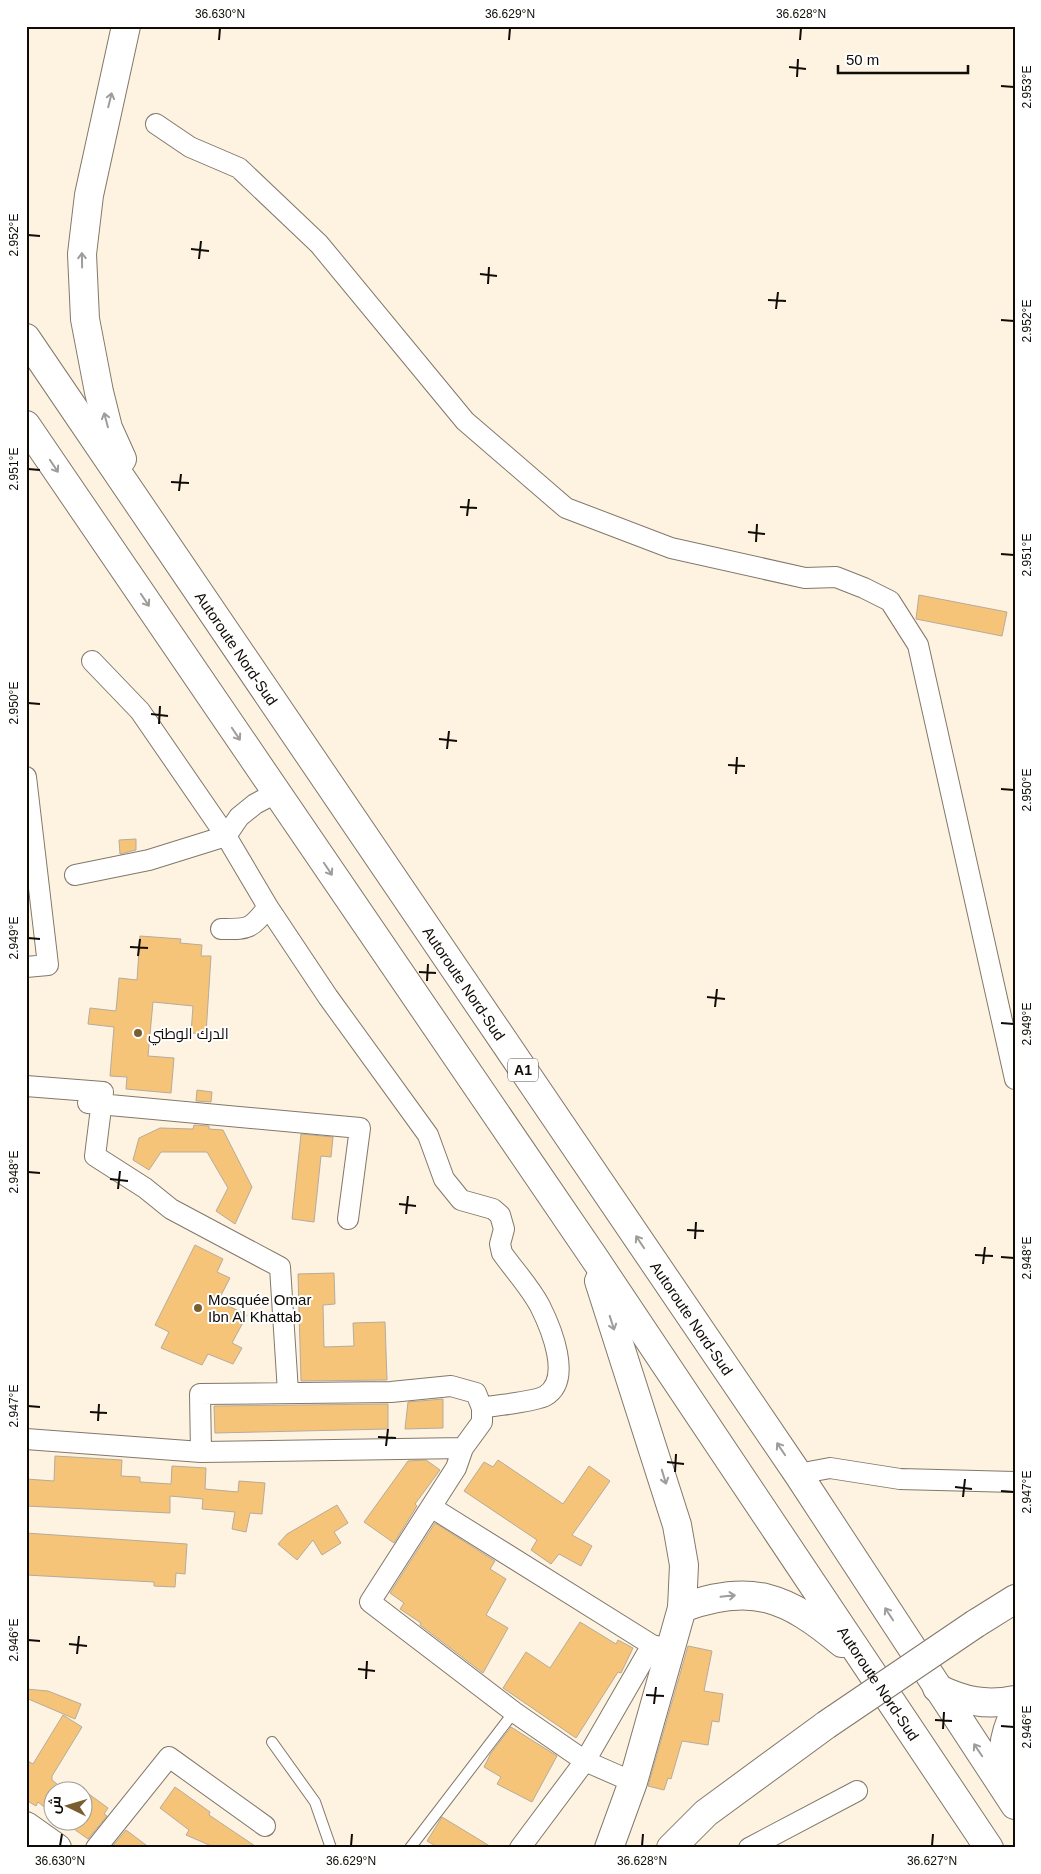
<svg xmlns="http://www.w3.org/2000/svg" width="1041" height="1874" viewBox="0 0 1041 1874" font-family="Helvetica,Cairo,sans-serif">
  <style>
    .building { fill: #f6c478; stroke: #b6ab9b }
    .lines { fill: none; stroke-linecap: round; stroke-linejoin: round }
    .lane-casing { stroke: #827869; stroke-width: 12 }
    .street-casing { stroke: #827869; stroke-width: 22 }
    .secondary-casing { stroke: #827869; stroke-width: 30 }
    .highway-casing { stroke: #827869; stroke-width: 30 }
    .lane { stroke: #fff; stroke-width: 10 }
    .street { stroke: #fff; stroke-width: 20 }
    .secondary { stroke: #fff; stroke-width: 28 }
    .highway { stroke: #fff; stroke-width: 28 }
    .secondary-bridge-casing { stroke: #827869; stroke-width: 30; stroke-linecap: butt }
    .secondary-bridge { stroke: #fff; stroke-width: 28 }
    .oneway { stroke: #9f9d9b }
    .ticks { fill: none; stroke: #0f0b06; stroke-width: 2 }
    .poi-dot { fill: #7a5e31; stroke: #fff; stroke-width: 2 }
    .labels { text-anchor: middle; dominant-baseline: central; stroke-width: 4; stroke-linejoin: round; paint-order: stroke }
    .shield { fill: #fff; stroke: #575451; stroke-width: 1 }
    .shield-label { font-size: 14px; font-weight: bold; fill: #0f0b06 }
    .street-label { font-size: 15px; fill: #0f0b06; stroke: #fff }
    .poi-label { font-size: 15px; fill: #0f0b06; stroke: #fff; text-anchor: start }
    .neatline { fill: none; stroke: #0f0b06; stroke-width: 2 }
    .ticks-label { font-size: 12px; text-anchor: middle; fill: #0f0b06 }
  </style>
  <rect width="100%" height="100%" fill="#fef2e1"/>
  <!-- building -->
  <path class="building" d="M919 595 1007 612 1002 636 916 619Z
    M136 839V850L120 854 119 840Z
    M140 936 181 939 180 943 202 945 201 956H211L206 1034 191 1033 193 1006 153 1002 148 1056 174 1058 171 1093 126 1089 127 1077 110 1076 114 1027 88 1024 90 1008 116 1011 119 978 137 980Z
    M197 1090 212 1092 211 1102 196 1101Z
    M194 1125 209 1126V1129L223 1130 252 1187 235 1224 216 1211 228 1188 207 1152H161L149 1170 133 1160 139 1138 160 1128 193 1129Z
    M301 1134 333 1137 331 1157 321 1156 314 1222 292 1219Z
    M195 1245 223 1259 217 1272 230 1278 218 1301 247 1315 232 1343 242 1348 233 1364 208 1354 202 1365 161 1348 169 1332 155 1325Z
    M334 1273 335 1304 323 1305 324 1347 354 1346 353 1323 385 1322 387 1380 301 1381 298 1274Z
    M443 1399V1428L405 1429 408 1402Z
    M388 1404V1429L215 1433 214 1406Z
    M55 1456 122 1460 121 1476 140 1477V1482L171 1484 172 1466 206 1468 205 1489 238 1492 239 1481 265 1483 262 1514 250 1513 246 1532 232 1529 235 1512 202 1509 203 1499 170 1496V1513L26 1506V1479L54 1481Z
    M426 1460 440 1470 415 1504 417 1506 394 1543 364 1522 408 1461Z
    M498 1460 563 1504 589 1466 610 1481 572 1535 592 1546 581 1566 559 1554 551 1564 531 1550 537 1540 464 1491 484 1462 493 1467Z
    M337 1505 348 1523 334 1532 341 1543 322 1555 313 1540 297 1560 278 1544 287 1534Z
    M435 1523 495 1561 490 1569 506 1579 486 1615 508 1628 483 1673 420 1625 421 1623 400 1609 404 1603 390 1593Z
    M26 1533 187 1544 185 1574 176 1573 175 1587 154 1586V1582L26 1575Z
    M580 1622 616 1644 618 1640 633 1648 621 1673 618 1672 576 1738 503 1688 526 1652 550 1668Z
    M688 1646 712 1651 704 1691 723 1694 719 1722 712 1721 708 1745 682 1741 671 1779 668 1778 664 1790 648 1786Z
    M26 1689 48 1691 81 1704 75 1719 26 1698Z
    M63 1715 82 1727 52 1776V1780L67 1792H52V1813L38 1802 36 1806 26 1800V1760L33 1764Z
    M511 1727 557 1756 532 1802 497 1784 501 1777 484 1767 491 1753Z
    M175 1787 210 1812 209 1815 258 1848H216L186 1835 189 1830 160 1808Z
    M82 1789 108 1808 104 1814 107 1816 88 1839 64 1822H82Z
    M442 1817 493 1848H439L427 1841Z
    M126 1830 150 1848H111Z"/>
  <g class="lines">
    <defs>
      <path id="lane" d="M272 1742 315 1802 331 1848
        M410 1848 514 1712"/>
      <path id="street" d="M156 124 190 147 239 168 319 244 465 421 566 508 671 548 805 578 836 577 864 588 890 601 918 645 1015 1079
        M92 661 140 711 226 836 268 907 328 997 428 1135 444 1179 461 1200 493 1209 500 1215 504 1229 500 1244 502 1253C514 1270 530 1287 540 1306 551 1328 573 1380 545 1396 534 1402 496 1405 482 1408
        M26 777 48 965 26 967
        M75 875 149 860 226 836 239 817 255 804 276 793
        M221 929C249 929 250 930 268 907
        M26 1086 103 1092 95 1156 145 1188 171 1209 280 1267 288 1392
        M88 1103 360 1128 348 1219
        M26 1439 201 1452 463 1448 456 1468 370 1602 514 1712 585 1761 633 1782
        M201 1452 200 1394 391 1392 451 1386 476 1393 482 1408V1422L463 1448
        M798 1474 830 1468 900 1479 1015 1482
        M431 1507 652 1645
        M96 1848 169 1757 265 1826
        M520 1848 585 1761 652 1645 671 1650
        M749 1848 857 1791"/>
      <path id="secondary" d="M975 1624 1015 1599
        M26 1826 57 1848
        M609 1848 633 1782 682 1608
        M671 1848 706 1813 826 1725"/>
      <g id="highway">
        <path id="s1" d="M26 338 798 1474 1015 1805"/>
        <path id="s2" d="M26 425 595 1259 989 1848"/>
        <path d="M122 459 108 428 99 392 85 319 82 254 89 195 126 26"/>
        <path d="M599 1281 677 1525 684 1565 682 1608C751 1582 787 1597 842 1643"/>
        <path d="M937 1688C964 1701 985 1706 1015 1700"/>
        <path d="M1006 1789C1001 1761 1002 1737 1015 1712"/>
      </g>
    </defs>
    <!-- lane casing -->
    <use href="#lane" class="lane-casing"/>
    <!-- street casing -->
    <use href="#street" class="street-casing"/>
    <!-- secondary casing -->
    <use href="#secondary" class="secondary-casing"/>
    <!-- highway casing -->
    <use href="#highway" class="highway-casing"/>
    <!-- lane -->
    <use href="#lane" class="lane"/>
    <!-- street -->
    <use href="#street" class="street"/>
    <!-- secondary -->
    <use href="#secondary" class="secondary"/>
    <!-- highway -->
    <use href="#highway" class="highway"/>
    <defs>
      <path id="secondary-bridge" d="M826 1725 975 1624"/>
    </defs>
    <!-- secondary-bridge casing -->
    <use href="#secondary-bridge" class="secondary-bridge-casing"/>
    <!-- secondary-bridge -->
    <use href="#secondary-bridge" class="secondary-bridge"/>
  </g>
  <!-- one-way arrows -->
  <defs><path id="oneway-shaft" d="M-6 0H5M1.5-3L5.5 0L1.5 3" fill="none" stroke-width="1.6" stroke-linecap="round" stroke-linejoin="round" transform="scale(1.25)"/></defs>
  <g class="oneway">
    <use href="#oneway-shaft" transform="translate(110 100) rotate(-76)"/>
    <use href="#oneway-shaft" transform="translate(82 260) rotate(-91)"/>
    <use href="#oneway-shaft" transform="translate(106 420) rotate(-105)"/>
    <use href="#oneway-shaft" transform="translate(54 466) rotate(56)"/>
    <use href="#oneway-shaft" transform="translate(145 600) rotate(56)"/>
    <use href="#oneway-shaft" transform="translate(236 734) rotate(56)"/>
    <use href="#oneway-shaft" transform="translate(328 869) rotate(56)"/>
    <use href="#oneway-shaft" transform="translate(640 1242) rotate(-124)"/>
    <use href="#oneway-shaft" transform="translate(612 1323) rotate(72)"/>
    <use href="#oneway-shaft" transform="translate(781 1449) rotate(-124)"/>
    <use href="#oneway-shaft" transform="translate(664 1477) rotate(73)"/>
    <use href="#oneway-shaft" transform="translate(728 1596) rotate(-6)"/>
    <use href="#oneway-shaft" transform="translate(889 1614) rotate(-123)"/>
    <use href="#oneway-shaft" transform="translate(978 1750) rotate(-124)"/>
  </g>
  <!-- ticks -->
  <path class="ticks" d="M219 40 220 28M509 40 510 28M800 40 801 28M789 67 806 69M797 77 798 59M1001 86 1014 87M28 235 40 236M191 249 209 251M199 259 201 241M480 274 497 276M488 284 489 267M768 300 786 301M776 309 778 292M1001 320 1014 321M28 469 40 470M171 482 189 483M179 491 181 474M460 507 477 508M467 516 469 499M748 532 765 534M756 542 757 524M1001 554 1014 555M28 703 40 704M151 714 168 716M159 724 160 706M439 739 457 741M447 749 449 731M728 765 745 766M736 774 737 757M1001 789 1014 790M28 938 40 939M130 947 148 948M138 956 140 939M419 972 436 973M427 981 428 964M707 997 725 999M715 1007 717 989M1001 1023 1014 1024M28 1172 40 1173M110 1179 128 1181M118 1189 120 1171M399 1204 416 1206M406 1214 408 1196M687 1230 704 1231M695 1239 696 1222M975 1255 993 1256M1001 1257 1014 1258M983 1264 985 1247M28 1406 40 1407M90 1412 107 1413M98 1421 99 1404M378 1437 396 1438M386 1446 388 1429M667 1462 684 1464M675 1472 676 1454M955 1487 972 1489M1001 1491 1014 1492M963 1497 965 1479M28 1640 40 1641M69 1644 87 1646M77 1654 79 1636M358 1669 375 1671M366 1679 367 1661M646 1695 664 1696M654 1704 656 1687M935 1720 952 1721M1001 1726 1014 1727M943 1729 944 1712M60 1846 62 1834M351 1846 352 1834M642 1846 643 1834M932 1846 933 1834"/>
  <!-- markers -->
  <g class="poi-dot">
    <circle cx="138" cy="1033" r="5"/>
    <circle cx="198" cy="1308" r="5"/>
  </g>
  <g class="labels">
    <!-- shield labels -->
    <rect class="shield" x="508" y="1058.5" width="30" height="23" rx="4"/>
    <g class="shield-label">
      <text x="523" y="1070">A1</text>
    </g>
    <!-- street labels -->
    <g class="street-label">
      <text stroke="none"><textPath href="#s1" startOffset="375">Autoroute Nord-Sud</textPath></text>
      <text stroke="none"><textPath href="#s1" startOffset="780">Autoroute Nord-Sud</textPath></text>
      <text stroke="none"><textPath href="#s1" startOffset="1185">Autoroute Nord-Sud</textPath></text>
      <text stroke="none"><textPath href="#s2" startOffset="1520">Autoroute Nord-Sud</textPath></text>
    </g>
    <!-- poi labels -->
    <g class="poi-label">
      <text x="148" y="1033">الدرك الوطني</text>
      <text x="208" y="1299">Mosquée Omar<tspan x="208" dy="17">Ibn Al Khattab</tspan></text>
    </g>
  </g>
  <!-- border -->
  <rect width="1041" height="1874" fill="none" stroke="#ffffff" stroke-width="55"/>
  <!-- north arrow -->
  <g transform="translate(68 1806) rotate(275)"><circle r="24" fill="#ffffff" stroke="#9f9d9b"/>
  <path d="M0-4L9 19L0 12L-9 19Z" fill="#7a5e31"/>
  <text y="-8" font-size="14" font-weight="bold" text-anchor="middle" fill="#0f0b06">ش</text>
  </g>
  <!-- scale -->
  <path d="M838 65v8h130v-8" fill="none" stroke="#0f0b06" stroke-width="2.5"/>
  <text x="846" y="65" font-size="15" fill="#0f0b06" stroke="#ffffff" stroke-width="4" paint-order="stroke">50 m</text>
  <rect x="28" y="28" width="986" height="1818" class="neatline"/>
  <g class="ticks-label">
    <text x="220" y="18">36.630°N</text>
    <text x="510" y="18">36.629°N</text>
    <text x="801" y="18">36.628°N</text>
    <text transform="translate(1027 87) rotate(-90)" y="4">2.953°E</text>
    <text transform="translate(14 235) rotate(-90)" y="4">2.952°E</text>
    <text transform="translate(1027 321) rotate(-90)" y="4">2.952°E</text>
    <text transform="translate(14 469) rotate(-90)" y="4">2.951°E</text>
    <text transform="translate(1027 555) rotate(-90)" y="4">2.951°E</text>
    <text transform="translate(14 703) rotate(-90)" y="4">2.950°E</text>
    <text transform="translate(1027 790) rotate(-90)" y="4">2.950°E</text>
    <text transform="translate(14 938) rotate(-90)" y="4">2.949°E</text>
    <text transform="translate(1027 1024) rotate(-90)" y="4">2.949°E</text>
    <text transform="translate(14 1172) rotate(-90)" y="4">2.948°E</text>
    <text transform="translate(1027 1258) rotate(-90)" y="4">2.948°E</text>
    <text transform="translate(14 1406) rotate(-90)" y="4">2.947°E</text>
    <text transform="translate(1027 1492) rotate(-90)" y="4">2.947°E</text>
    <text transform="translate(14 1640) rotate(-90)" y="4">2.946°E</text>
    <text transform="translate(1027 1727) rotate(-90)" y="4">2.946°E</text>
    <text x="60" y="1865">36.630°N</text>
    <text x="351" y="1865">36.629°N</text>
    <text x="642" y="1865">36.628°N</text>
    <text x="932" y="1865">36.627°N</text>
  </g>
</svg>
